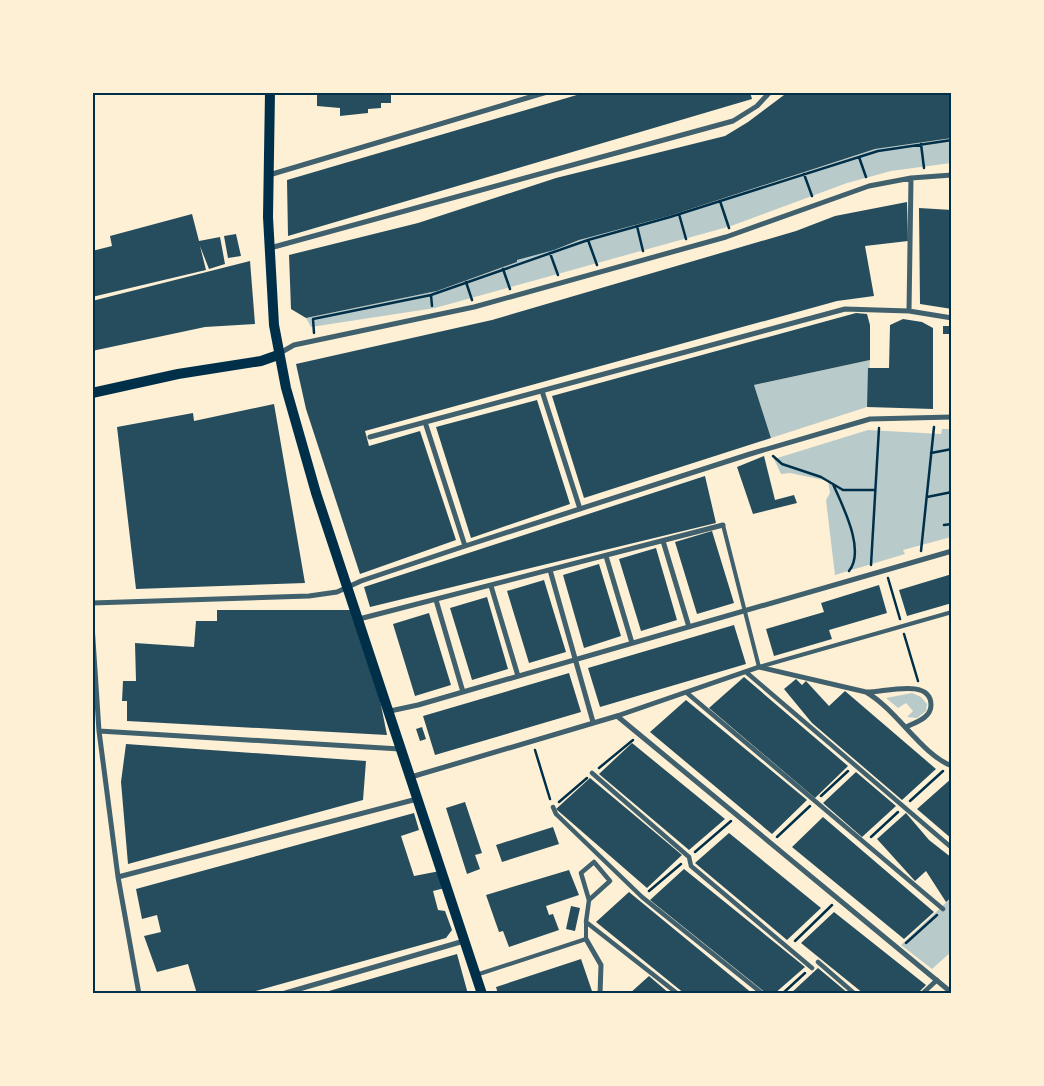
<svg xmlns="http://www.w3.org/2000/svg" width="1044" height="1086" viewBox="0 0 1044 1086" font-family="Bitter,serif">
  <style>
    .green { fill: #b9caca }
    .building { fill: #264d5e }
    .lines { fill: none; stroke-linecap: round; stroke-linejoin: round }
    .path { stroke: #003049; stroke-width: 2.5 }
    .service { stroke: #3f606c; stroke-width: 4 }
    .pedestrian { stroke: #3f606c; stroke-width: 4.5 }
    .minor { stroke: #3f606c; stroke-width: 5 }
    .secondary { stroke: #003049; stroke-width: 10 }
    .neatline { fill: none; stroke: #003049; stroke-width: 2 }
  </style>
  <rect width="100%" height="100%" fill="#fdf0d5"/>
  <!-- green -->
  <path class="green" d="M951 138V163L891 171 847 183 731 226 435 308 311 327 306 318 437 291 517 262V260L592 236 669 216 875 149Z
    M870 360 867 407 771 438 754 385Z
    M942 429H951V537L903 550 905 554 835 575 826 500 830 493 828 481 790 473 781 474 774 459 868 430 941 434Z
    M912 693 921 697 927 704 926 711 917 718 907 717 913 711 906 703 898 708 886 698Z
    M951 898V952L932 969 901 945Z"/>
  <!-- building -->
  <path class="building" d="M317 92H391V103H381V108L368 109V113L340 116V108L317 106Z
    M587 92H750L752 99 288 236 287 180Z
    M788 92H952V138L875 149 669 216 579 240 554 250 517 260V262L437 291 306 318 291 309 289 255 418 223 556 178 725 136 748 122Z
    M907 202 908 241 865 246 874 296 837 301 365 431 369 446 420 431 456 540 360 574 306 409 296 364 492 320 796 231 835 216Z
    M919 208 952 210V309L920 304Z
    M192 214 199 241 220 237 225 264 209 269 200 246 206 270 92 297V251L112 246 110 236Z
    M236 234 241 256 228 258 224 236Z
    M250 261 255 324 205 327 92 351V301Z
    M856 313 867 314 870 325V360L754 385 771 438 584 498 552 396Z
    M903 319 922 322 933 328V409L867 407 868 368H889L890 325Z
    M943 326H952V334H943Z
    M537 400 570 504 471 538 436 427Z
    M274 404 305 583 136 589 117 427 193 413 194 421Z
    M764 456 775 500 794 495 797 503 753 514 737 467Z
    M705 476 716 523 370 607 364 587Z
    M712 531 734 603 697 614 675 542Z
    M656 548 677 620 641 631 619 559Z
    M599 564 621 636 584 648 563 575Z
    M952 574V603L907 616 899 590Z
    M544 580 566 652 529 663 507 591Z
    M879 585 887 613 829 630 832 639 774 656 766 629 824 612 821 603Z
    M487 597 508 669 472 680 450 608Z
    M217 610H351L376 680 387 735 127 721V701H122L123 681H136L135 643 194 647 196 621H217Z
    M429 613 451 685 415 696 393 624Z
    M734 625 746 664 600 707 588 668Z
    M569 673 581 712 435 755 423 716Z
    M744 677 848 766 815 798 709 708Z
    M796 679 802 685 806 681 829 706 845 691 936 769 902 800 812 723 784 689Z
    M686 700 807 800 772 834 650 732Z
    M422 727 426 739 420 741 416 729Z
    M632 743 725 819 689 850 599 774Z
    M126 744 366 761 363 800 128 864 121 782Z
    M856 772 896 806 862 837 823 803Z
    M590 778 682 855 647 888 556 809Z
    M952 778V839L917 809Z
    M465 802 482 853 475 855 480 869 467 874 446 808Z
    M414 813 419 830 401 836 414 876 440 871 445 888 433 891 438 910 445 911 452 930 446 938 245 994H197L188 964 157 972 144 936 161 932 157 915 142 919 136 889Z
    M906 813 929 840 952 858V897L946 902 926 871 915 881 877 839Z
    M823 817 934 912 904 939 792 847Z
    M553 827 559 844 502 862 496 845Z
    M729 833 821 908 787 940 695 863Z
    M684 869 805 967 774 994H767L650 900Z
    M569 870 579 895 546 906 549 915 553 914 559 930 509 947 503 931 499 932 486 895Z
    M629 892 753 994H685L596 922Z
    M571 906 580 908 575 931 566 929Z
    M834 912 926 985 917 994H864L801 943Z
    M457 954 468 994H322V993Z
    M581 959 593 994H498L496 987Z
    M818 968 849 994H790Z
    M649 976 670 994H629Z"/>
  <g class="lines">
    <!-- path -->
    <path class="path" d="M921 144 924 168
      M859 157 866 177
      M804 174 812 196
      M720 201 729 228
      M679 214 686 239
      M637 226 643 251
      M588 240 597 265
      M550 253 558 275
      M503 269 510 289
      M466 282 472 300
      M431 295 432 306
      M314 333 313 319 431 295 588 240 670 217 878 151 952 140
      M931 453 952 449
      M773 456 782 464 821 477 843 490H875
      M833 484C842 505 866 550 849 571
      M927 497 952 492
      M944 525 952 524
      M921 551 934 427
      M871 565 879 428
      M888 578 900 619
      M904 634 918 681
      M535 750 550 799
      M599 768 633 740
      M821 796 848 771
      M910 801 943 771
      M559 802 587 778
      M777 837 810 806
      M871 837 898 812
      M695 852 731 821
      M649 891 681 864
      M795 941 832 905
      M906 943 937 915
      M782 994 805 973"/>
    <!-- service -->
    <path class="service" d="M723 525 759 667 952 612
      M476 975 586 939V922"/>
    <!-- pedestrian -->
    <path class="pedestrian" d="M746 672 952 848
      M687 693 943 909
      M592 773 689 857 691 866 812 968
      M553 807 556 814 642 897 763 994
      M589 900 610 881 594 862 581 873 589 900 586 922 678 994
      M818 962 855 994
      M922 994 937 980"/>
    <!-- minor -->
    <path class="minor" d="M269 175 547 92
      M270 248 733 121 757 106 770 92
      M909 311 911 178
      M280 353 294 345 474 307 726 237 869 186 911 178 952 175
      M542 391 580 509
      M425 422 465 546
      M370 437 845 309 909 311 952 318
      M663 541 689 627
      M606 556 632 643
      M550 570 593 722
      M491 586 518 676
      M436 600 463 692
      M92 603 309 596 337 592 361 581 465 546 750 454 870 419 952 417
      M359 619 723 525
      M92 625 99 731 118 877 139 994
      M866 692C882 693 931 677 931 705 931 718 916 722 906 727
      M390 711 418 705 952 551
      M617 716 952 993
      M99 731 400 749
      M411 777 617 716 759 667 866 692C897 710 922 755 952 766
      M118 877 417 799
      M586 939 601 965 600 994
      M282 994 464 941"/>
    <!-- secondary -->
    <path class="secondary" d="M270 92 268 217 274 325 286 388 316 493 482 994
      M92 393 178 374 261 361 278 355"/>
  </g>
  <!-- border -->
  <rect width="1044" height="1086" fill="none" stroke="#fdf0d5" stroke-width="188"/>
  <rect x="94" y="94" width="856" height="898" class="neatline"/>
</svg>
